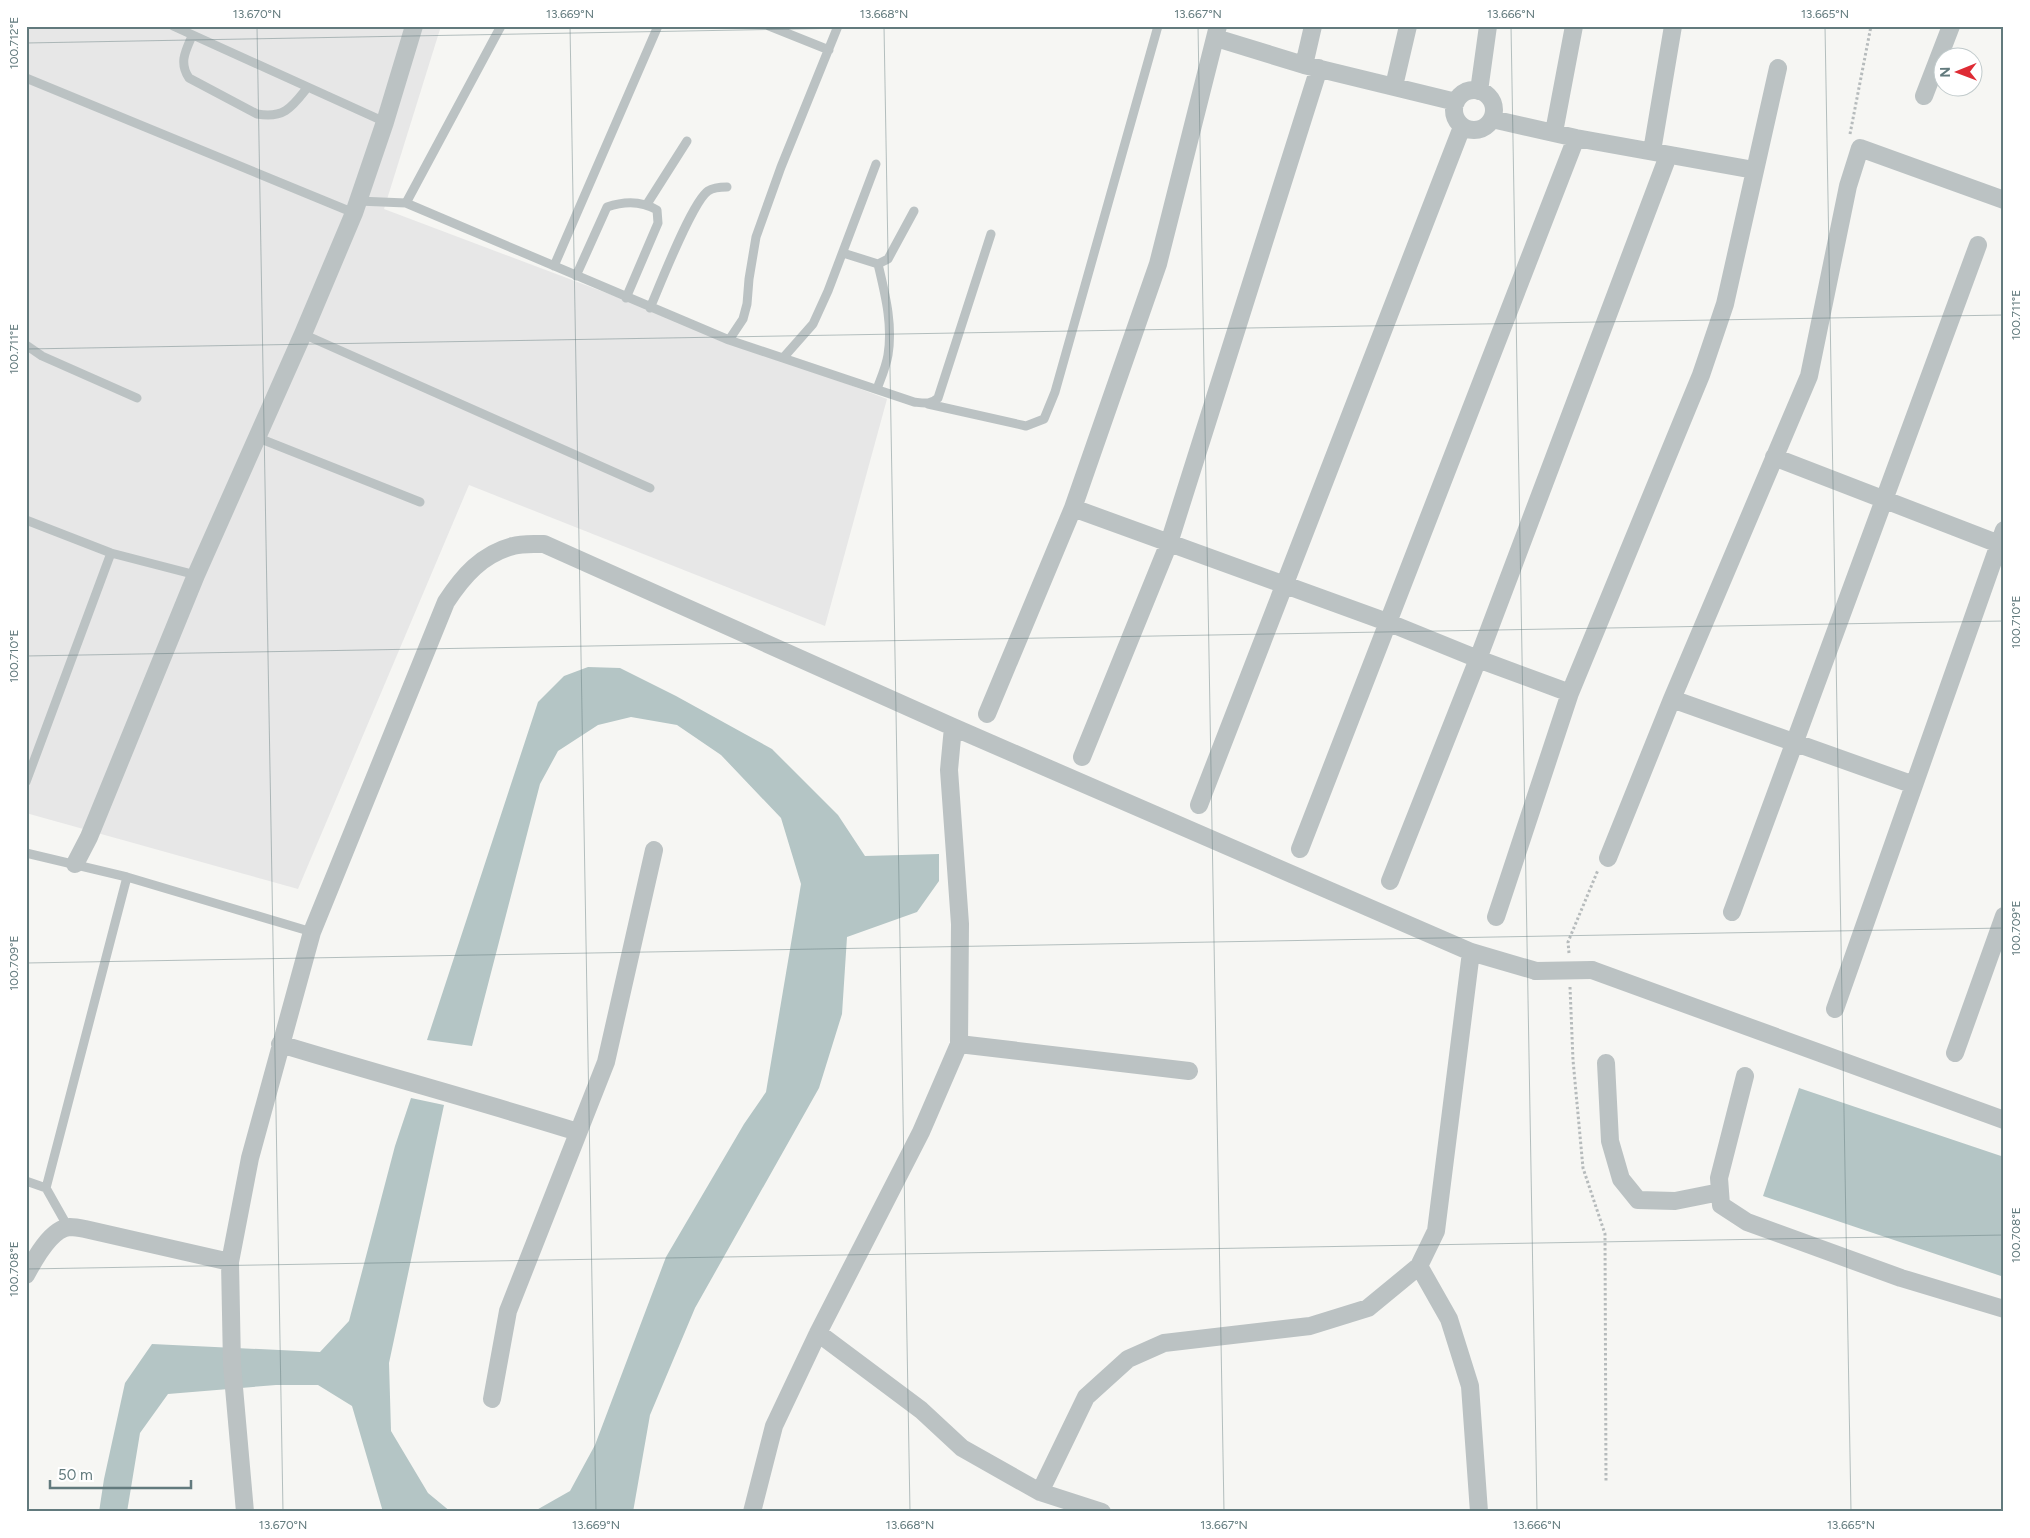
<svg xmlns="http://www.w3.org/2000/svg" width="2030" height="1538" viewBox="0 0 2030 1538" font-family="Figtree,sans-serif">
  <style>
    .built { fill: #e7e7e7 }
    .water { fill: #b4c5c5 }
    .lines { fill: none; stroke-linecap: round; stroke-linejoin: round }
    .path { stroke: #b6bbbc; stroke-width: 3; stroke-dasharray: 2.5 2.5; stroke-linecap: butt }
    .service { stroke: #bbc2c3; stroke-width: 9 }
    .minor { stroke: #bbc2c3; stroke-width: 18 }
    .minor-bridge { stroke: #bbc2c3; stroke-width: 18 }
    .ticks { fill: none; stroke: #627a7d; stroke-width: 1; stroke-opacity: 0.45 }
    .neatline { fill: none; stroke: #627a7d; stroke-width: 2 }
    .ticks-label { font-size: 12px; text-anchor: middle; fill: #627a7d }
  </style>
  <rect width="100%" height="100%" fill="#f6f6f3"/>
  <!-- built -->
  <path class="built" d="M26 26H441L384 209 887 399 825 626 469 485 298 889 26 813Z"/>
  <!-- water -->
  <path class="water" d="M588 667 620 668 676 696 772 749 838 815 865 856 939 854V881L917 912 847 937 842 1014 819 1088 695 1308 650 1415 633 1512H533L570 1491 595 1445 666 1257 744 1124 766 1092 801 884 781 818 721 755 677 725 631 717 598 725 558 751 540 784 472 1046 427 1040 538 702 564 676Z
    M1799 1088 2004 1157V1277L1763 1196Z
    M411 1098 444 1105 389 1363 391 1431 428 1493 451 1512H383L352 1406 318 1385H276L168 1394 140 1433 127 1512H99L104 1479 125 1383 152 1344 320 1352 349 1321 395 1146Z"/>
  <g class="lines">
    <!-- path -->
    <path class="path" d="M1850 134 1871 26
      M1569 953 1568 942 1598 870
      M1570 987 1573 1060 1583 1168 1605 1234 1606 1482"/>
    <!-- service -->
    <path class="service" d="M173 26 385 122
      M769 26 829 50
      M192 36C185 52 179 63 189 78L257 114C284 119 292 107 307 88
      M26 78 354 213
      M358 201 406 203 729 340 914 402C923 403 931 405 938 398L991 234
      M406 203 501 26
      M647 204 687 141
      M843 253 878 264 888 259 914 211
      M554 266 658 26
      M576 276 607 207C624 201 642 201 657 210L658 223 626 298
      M650 308C660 285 692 202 708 191 714 187 721 187 727 187
      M303 334 650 488
      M729 340 743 319 747 304 749 279 756 237 781 167 838 26
      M26 345 42 356 137 398
      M783 358 813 324 828 291 876 164
      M877 389C881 378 886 367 888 355 893 324 885 294 878 264
      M928 404 1026 426 1044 419 1055 392 1158 26
      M256 437 420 502
      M26 520 111 553 196 575
      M26 782 111 553
      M26 853 127 877 312 932
      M26 1181 46 1188 68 1227
      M46 1188 127 877"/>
    <!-- minor -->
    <path class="minor" d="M1216 38 1304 65 1456 102
      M1304 65 1313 26
      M1394 86 1408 26
      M1454 110a20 20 0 1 1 40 0a20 20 0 1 1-40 0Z
      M1479 91 1488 26
      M1924 96 1951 26
      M1492 119 1576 138 1754 170
      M1554 132 1574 26
      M1652 151 1673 26
      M1774 457 1999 544
      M1073 508 1387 622 1478 659 1570 693
      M1672 699 1914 785
      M987 714 1073 508 1158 264 1218 26
      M1082 757 1169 543 1319 68
      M1199 805 1462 127
      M1300 849 1576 138
      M1608 858 1672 699 1809 376 1848 186 1860 148 2004 200
      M75 864 89 837 196 575 303 334 354 213 385 122 414 26
      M1390 881 1478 659 1668 156
      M1732 912 1978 245
      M1496 917 1570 693 1701 375 1725 304 1778 68
      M1592 970 2004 1120
      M1835 1009 2004 530
      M280 1044C379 1074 479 1101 578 1132
      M959 1044 1189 1071
      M1955 1053 2004 916
      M1606 1063 1610 1141 1621 1179 1638 1200 1675 1201 1720 1192
      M1745 1076 1719 1178 1721 1205 1747 1222 1901 1278 2004 1309
      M1419 1266 1449 1319 1470 1386 1479 1512
      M26 1275C34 1260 51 1228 70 1227 75 1227 80 1228 85 1229L230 1262
      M818 1333 921 1410 962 1448 1040 1492 1102 1512
      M492 1399 508 1311 606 1062 654 850
      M1040 1492 1086 1397 1128 1359 1164 1343 1310 1326 1368 1308 1419 1266 1436 1231 1471 952
      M245 1512 232 1365 230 1262 250 1158 312 932 446 602C463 576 482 554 513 546 522 543 534 544 544 544L953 727 1471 952 1536 971
      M752 1512 774 1426 818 1333 921 1132 959 1044 960 924 949 770 953 727"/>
    <!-- minor-bridge -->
    <path class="minor-bridge" d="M1536 971 1592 970"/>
  </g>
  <!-- ticks -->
  <path class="ticks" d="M257 26 283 1512M570 26 596 1512M884 26 910 1512M1198 26 1224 1512M1511 26 1537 1512M1825 26 1851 1512M26 43 960 26M26 349 2004 315M26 656 2004 621M26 963 2004 928M26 1269 2004 1235"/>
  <!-- border -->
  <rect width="2030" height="1538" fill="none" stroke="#ffffff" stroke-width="55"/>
  <!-- north arrow -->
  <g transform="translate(1958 72) rotate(269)"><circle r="24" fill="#ffffff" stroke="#c0cacb"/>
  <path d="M0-4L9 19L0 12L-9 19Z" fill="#de2b34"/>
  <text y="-8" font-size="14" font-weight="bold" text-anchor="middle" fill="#627a7d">N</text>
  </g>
  <!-- scale -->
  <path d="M50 1480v8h141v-8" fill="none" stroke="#627a7d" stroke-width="2.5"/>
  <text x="58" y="1480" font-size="15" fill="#627a7d" stroke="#ffffff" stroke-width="4" paint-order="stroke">50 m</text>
  <rect x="28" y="28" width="1974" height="1482" class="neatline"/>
  <g class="ticks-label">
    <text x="257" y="18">13.670°N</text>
    <text x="570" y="18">13.669°N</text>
    <text x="884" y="18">13.668°N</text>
    <text x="1198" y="18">13.667°N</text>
    <text x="1511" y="18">13.666°N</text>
    <text x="1825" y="18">13.665°N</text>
    <text transform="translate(14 43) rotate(-90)" y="4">100.712°E</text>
    <text transform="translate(2016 315) rotate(-90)" y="4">100.711°E</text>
    <text transform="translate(14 349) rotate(-90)" y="4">100.711°E</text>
    <text transform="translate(2016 622) rotate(-90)" y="4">100.710°E</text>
    <text transform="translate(14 656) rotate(-90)" y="4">100.710°E</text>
    <text transform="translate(2016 928) rotate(-90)" y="4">100.709°E</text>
    <text transform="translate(14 963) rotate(-90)" y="4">100.709°E</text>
    <text transform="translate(2016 1235) rotate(-90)" y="4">100.708°E</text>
    <text transform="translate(14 1269) rotate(-90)" y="4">100.708°E</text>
    <text x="283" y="1529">13.670°N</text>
    <text x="596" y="1529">13.669°N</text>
    <text x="910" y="1529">13.668°N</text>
    <text x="1224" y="1529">13.667°N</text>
    <text x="1537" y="1529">13.666°N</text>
    <text x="1851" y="1529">13.665°N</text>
  </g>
</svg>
